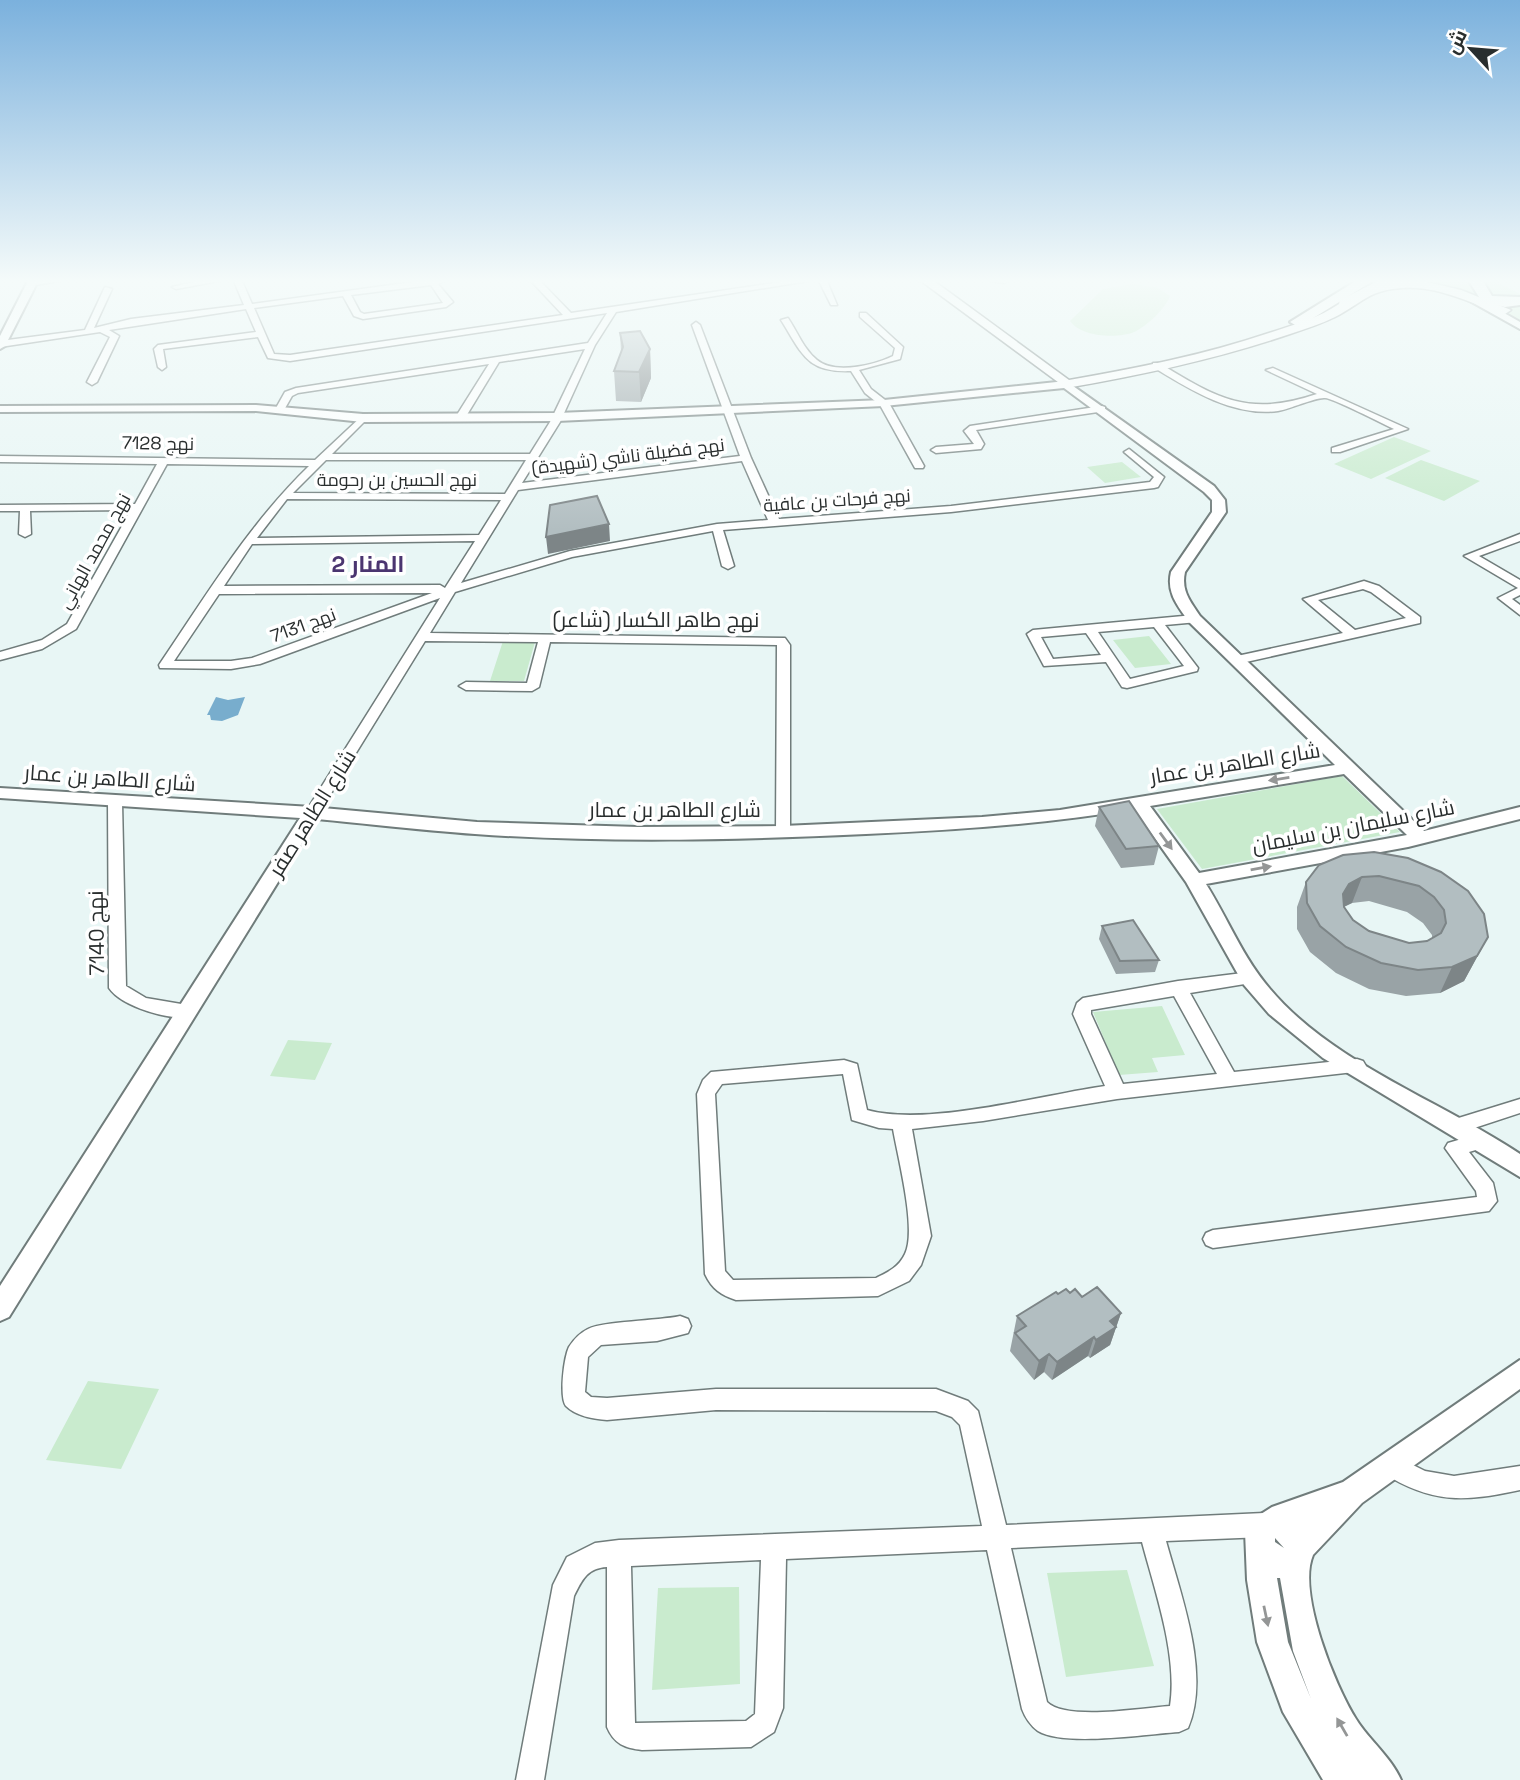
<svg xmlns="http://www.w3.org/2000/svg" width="1520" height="1780" viewBox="0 0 1520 1780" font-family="'Space Grotesk',Cairo,sans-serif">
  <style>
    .green { fill: #c9ebce }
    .water { fill: #78adcd }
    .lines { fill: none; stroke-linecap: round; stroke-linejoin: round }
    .minor-casing { stroke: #707c7b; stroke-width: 3 }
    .tertiary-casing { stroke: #707c7b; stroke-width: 4 }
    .secondary-casing { stroke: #707c7b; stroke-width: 3 }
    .motorway-casing { stroke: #707c7b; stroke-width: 4 }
    .minor { fill: #fff; fill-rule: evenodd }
    .tertiary { fill: #fff; fill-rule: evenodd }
    .secondary { fill: #fff; fill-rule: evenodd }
    .motorway { fill: #fff; fill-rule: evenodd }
    .wall { fill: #99a3a6; fill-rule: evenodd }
    .shaded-wall { fill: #7d8587 }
    .building { fill: #b2bec1; stroke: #7d8587; stroke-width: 2; fill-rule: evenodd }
    .oneway { fill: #949696 }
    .labels { text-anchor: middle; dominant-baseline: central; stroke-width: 7; stroke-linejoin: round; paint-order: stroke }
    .far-street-label { font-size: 18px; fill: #292e2e; stroke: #fff }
    .street-label { font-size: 21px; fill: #292e2e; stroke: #fff }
    .far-district-label { font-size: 23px; font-weight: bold; fill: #4b3570; stroke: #fff }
  </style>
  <rect width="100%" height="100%" fill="#e8f6f5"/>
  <!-- green -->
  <path class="green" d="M1399 281H1494L1520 294V323L1466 292Z
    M1133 284 1158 288 1170 296C1166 308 1146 327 1134 332 1117 339 1081 337 1070 321L1103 289Z
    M1394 437 1431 451 1371 479 1334 464Z
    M1421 460 1480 481 1444 501 1385 478Z
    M1122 462 1141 477 1105 483 1087 467Z
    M1149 636 1171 664 1135 668 1113 640Z
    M503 641 535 642 524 681H490Z
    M1342 776 1400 832 1202 869 1157 809Z
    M1162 1006 1185 1055 1152 1058 1158 1072 1119 1075 1093 1012Z
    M288 1040 332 1043 315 1080 270 1076Z
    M88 1381 159 1389 121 1469 46 1460Z
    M1127 1570 1154 1666 1066 1677 1047 1573Z
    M739 1587 740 1684 652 1690 658 1588Z"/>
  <!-- water -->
  <path class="water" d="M216 697 228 700 245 697 238 715 222 721 211 720 210 715H207Z"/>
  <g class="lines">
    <defs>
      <path id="minor" d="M33 281H58L30 286 26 284Z
        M198 281H219L176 289 172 287Z
        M234 281H242L252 304 420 281H444L438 284 453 302 446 307 363 319 354 316 343 296 254 308 274 354 290 355 563 315 531 281H540L571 313 787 281H808L616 312 595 345 560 422 522 483 740 456 692 325 696 322 700 325 751 458 779 519 951 506 1150 482 1154 477 1124 452 1129 449 1164 477 1158 487 1154 488 951 512 723 530 734 566 728 569 722 566 713 531 572 557 455 592 430 633 785 638 790 645V832L788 835H778L776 832 777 645 550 642 539 687 532 691 466 690 459 686 466 682 527 683 538 642 425 641 319 813 312 818 305 813 440 598 260 664 231 669 160 668 159 665C206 596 249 524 309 466L167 464 76 629 42 649 0 660V652L42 640 67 624 131 510 30 511 31 534 25 537 19 534 20 511H0V505L135 504 157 464 0 462V456L315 460 363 415 368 418 332 454H530L550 422 585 349 499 362 465 418 460 421 455 418 489 364 298 393 292 396 284 410 276 408 285 392 296 388 588 343 607 313 290 361 268 358 258 337 163 349 166 367 162 370 158 367 154 349 158 345 256 332 246 309 109 330 119 336 97 382 92 385 87 382 110 337 100 332 0 347V341L85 330 105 287 112 289 94 328 131 319 244 305ZM431 285 443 303 364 314 360 312 351 295ZM326 460H526L505 494 293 493ZM742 461 768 520 717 524 570 551 461 583 518 490ZM287 499 501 500 479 535 257 538ZM475 541 445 588 440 585 224 586 252 544ZM432 593 252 658 231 661H174L219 594Z
        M819 281H827L837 305H831Z
        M990 281H1008L1004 283Z
        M860 313H866L903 347 900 359 859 370 871 389 889 403 924 466 923 468H915L880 405 865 393 851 371C806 373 802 353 781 320L788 318C797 331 804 350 817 360 835 375 874 365 893 356L895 348 860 317Z
        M1153 363H1159C1218 399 1248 417 1317 394L1266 370 1273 368 1408 429 1340 452H1332V448L1394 429C1383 424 1333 398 1325 398 1316 397 1290 409 1278 411 1233 417 1189 389 1153 367Z
        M1102 406 1105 407V411L976 430 984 444 981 449 936 453 931 450 936 447 974 444 964 431 970 426Z
        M1520 534V541L1479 556 1520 580V595L1512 599 1520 605V615L1498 598 1518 588 1464 556Z
        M1364 581 1379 586 1420 617V623L1237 664 1231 660 1237 656 1343 633 1303 599ZM1363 589 1371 592 1406 618 1355 630 1318 600Z
        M1194 615 1200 619 1198 622 1165 625 1198 668 1197 671 1127 688 1122 687 1106 662 1044 666 1027 634 1033 630ZM1154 627 1184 666 1130 679 1098 632ZM1086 633 1101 655 1053 659 1041 637Z
        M115 797 122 802 126 986 146 998 193 1006 196 1011 193 1016C172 1022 122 1007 109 988L108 802Z
        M1251 972 1257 974 1259 978 1257 982 1190 993 1234 1072 1357 1059 1363 1061 1366 1066 1363 1071 1117 1099 983 1121 912 1129 931 1236 921 1265 909 1281 878 1296 736 1300C721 1295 712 1289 705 1274L697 1094 703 1080 711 1072 844 1060 857 1064 867 1110C928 1127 1041 1095 1105 1086L1073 1014 1077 1003 1083 998 1178 981ZM1174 996 1217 1074 1123 1084 1091 1014V1010ZM843 1074 852 1120 879 1128 893 1129C898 1158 917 1230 905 1254 899 1267 888 1272 876 1278L733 1280 725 1271 715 1094 722 1084Z
        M1520 1099V1113L1459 1133 1452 1130 1450 1125 1452 1120Z
        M1482 1133 1489 1136 1492 1141 1489 1146 1469 1152 1493 1183 1497 1201 1489 1211 1213 1248 1206 1245 1203 1239 1206 1233 1213 1230 1477 1197 1476 1191 1445 1148 1448 1143Z
        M680 1316 688 1319 691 1326 688 1333 657 1341 601 1345 588 1357 585 1392 591 1397 607 1398 716 1389H936L968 1401 978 1411 1006 1525 1264 1513 1272 1517 1276 1525 1272 1533 1264 1537 1166 1541C1181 1596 1211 1674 1188 1728L1179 1732C1147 1734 1064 1747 1038 1731 1030 1725 1025 1717 1022 1709L987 1550 786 1559 783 1708 774 1732 751 1747 642 1750C625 1748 614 1744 607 1727V1567C587 1568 582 1580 574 1596L544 1780H516L553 1585 567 1557 595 1543 619 1540 982 1526 960 1425 952 1417 936 1411 716 1410 607 1420C593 1419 576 1416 566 1406 559 1397 564 1357 569 1347 574 1339 580 1333 588 1329 603 1321 658 1321 680 1316ZM1142 1542C1155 1591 1178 1656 1170 1706 1142 1708 1066 1721 1047 1702L1011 1548ZM761 1560 755 1714 746 1721 635 1723 631 1566Z
        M1391 1454 1425 1471 1454 1476 1520 1466V1490C1464 1502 1433 1504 1383 1473L1379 1465 1383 1457Z"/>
      <path id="tertiary" d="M28 281H38L5 346 0 349V336Z
        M1468 296H1474L1520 322V329L1468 300Z
        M1066 381 1214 486 1225 500 1226 512 1185 572C1181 591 1190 601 1200 616L1424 831 1520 807V819L1408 847 1206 884C1228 919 1243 958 1270 989 1332 1063 1441 1101 1520 1154V1177L1323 1058 1269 1014 1244 985 1186 882 1134 809C1045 824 956 830 866 834 736 840 605 843 475 834 422 830 370 824 317 819L9 1317 0 1321V1286L300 818 0 798V788L312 807 477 822 638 827 783 826 982 817 1060 810 1335 765 1189 622C1178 606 1166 593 1171 572L1212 512V500L1204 492 1064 388 884 406 557 421 363 422 256 411 0 412V406L256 405 363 414 557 413 884 400ZM1344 774 1407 835 1199 873 1150 806Z
        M1520 1360V1389L1362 1503 1313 1555C1297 1592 1335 1686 1356 1719 1369 1740 1391 1757 1401 1780H1323L1283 1712 1257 1642 1247 1580 1245 1531 1250 1521 1272 1507 1343 1482ZM1275 1538 1284 1548 1275 1542ZM1277 1578H1280L1293 1651 1311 1699 1288 1642Z"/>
      <path id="secondary" d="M921 281H934L1069 380C1137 368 1204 355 1269 333 1293 325 1319 318 1339 304L1340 300 1378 281H1423L1461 290 1511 310 1505 314C1471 304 1439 285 1402 288 1369 290 1362 303 1335 317 1321 324 1305 329 1290 334 1217 359 1142 375 1066 388Z"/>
      <path id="motorway" d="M1356 281H1373L1302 325 1297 326 1290 322Z
        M1469 281H1483L1492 296 1520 297V305L1505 307 1482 302Z"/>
    </defs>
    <!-- minor casing -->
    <use href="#minor" class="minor-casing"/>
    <!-- tertiary casing -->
    <use href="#tertiary" class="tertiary-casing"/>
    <!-- secondary casing -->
    <use href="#secondary" class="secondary-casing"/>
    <!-- motorway casing -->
    <use href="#motorway" class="motorway-casing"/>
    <!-- minor -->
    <use href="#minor" class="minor"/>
    <!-- tertiary -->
    <use href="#tertiary" class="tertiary"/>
    <!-- secondary -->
    <use href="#secondary" class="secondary"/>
    <!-- motorway -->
    <use href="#motorway" class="motorway"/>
  </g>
  <!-- wall -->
  <path class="wall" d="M620 333 650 349 651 378 641 402 616 401 614 371 621 352Z
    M1099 807 1159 846 1154 865 1121 868 1095 826Z
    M1374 852 1488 937 1464 981 1440 993 1406 996 1369 989 1336 973 1310 952 1297 929V907L1306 882ZM1369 901 1407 912 1423 923 1432 935V938L1427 941 1409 943 1369 931 1353 920 1344 907 1352 903Z
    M1102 926 1159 960 1155 972 1116 974 1099 939Z
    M1070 1293 1121 1313 1110 1345 1090 1358 1088 1356 1052 1380 1044 1372 1034 1380 1010 1351 1017 1316 1058 1294Z"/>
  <!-- shaded-wall -->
  <path class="shaded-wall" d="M650 349 651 378 641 402 639 372Z
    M609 524 610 541 548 554 546 537Z
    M1362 877 1352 903 1339 909 1343 894 1349 884Z
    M1488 937 1464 981 1440 993 1452 967Z
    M1121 1313 1110 1345 1090 1358 1096 1340 1110 1321Z
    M1094 1337 1088 1356 1052 1380 1057 1362Z
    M1049 1354 1044 1372 1034 1380 1039 1361Z"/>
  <!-- building -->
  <path class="building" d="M640 331 650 349 639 372 614 371 623 347 620 333Z
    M597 496 609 524 546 537 550 505Z
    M1129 801 1159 846 1126 849 1099 807Z
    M1374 852 1408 858 1441 872 1468 891 1484 914 1488 937 1477 956 1452 967 1418 970 1381 963 1346 947 1320 926 1307 903 1306 882 1319 865 1343 855ZM1379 876 1419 886 1434 897 1444 910 1446 923 1441 933 1427 941 1409 943 1369 931 1353 920 1344 907 1343 894 1349 884 1362 877Z
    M1133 920 1159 960 1120 961 1102 926Z
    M1097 1287 1121 1313 1110 1321 1116 1327 1096 1340 1094 1337 1057 1362 1049 1354 1039 1361 1015 1333 1026 1326 1017 1316 1056 1292 1058 1294 1066 1289 1070 1293 1075 1289 1082 1297Z"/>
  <!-- one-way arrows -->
  <defs><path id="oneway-solid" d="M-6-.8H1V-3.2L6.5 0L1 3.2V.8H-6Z" transform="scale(1.75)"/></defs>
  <g class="oneway">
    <use href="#oneway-solid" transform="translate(1279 779) rotate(171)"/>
    <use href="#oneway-solid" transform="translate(1166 841) rotate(54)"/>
    <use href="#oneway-solid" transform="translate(1261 868) rotate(-10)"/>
    <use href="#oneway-solid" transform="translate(1266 1616) rotate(78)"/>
    <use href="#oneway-solid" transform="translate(1342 1727) rotate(-120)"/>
  </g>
  <!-- sky -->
  <linearGradient id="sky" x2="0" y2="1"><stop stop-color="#7bb1dd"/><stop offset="0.53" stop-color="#f5fbfa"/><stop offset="1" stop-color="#f5fbfa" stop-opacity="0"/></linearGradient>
  <rect width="1520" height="530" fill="url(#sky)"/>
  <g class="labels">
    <!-- far-street labels -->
    <g class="far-street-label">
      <text transform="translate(158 443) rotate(1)">نهج 7128</text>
      <text transform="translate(628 456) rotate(-7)">نهج فضيلة ناشي (شهيدة)</text>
      <text x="397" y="479">نهج الحسين بن رحومة</text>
      <text transform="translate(837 500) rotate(-4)">نهج فرحات بن عافية</text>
      <text transform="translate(94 551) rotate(-61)">نهج محمد الهاني</text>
      <text transform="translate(303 625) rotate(-20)">نهج 7131</text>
    </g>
    <!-- street labels -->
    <g class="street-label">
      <text x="656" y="619">نهج طاهر الكسار (شاعر)</text>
      <text transform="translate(1235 763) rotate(-9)">شارع الطاهر بن عمار</text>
      <text transform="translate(110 778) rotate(4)">شارع الطاهر بن عمار</text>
      <text x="675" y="809">شارع الطاهر بن عمار</text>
      <text transform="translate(312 813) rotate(-58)">شارع الطاهر صفر</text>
      <text transform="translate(1353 826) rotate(-11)">شارع سليمان بن سليمان</text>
      <text transform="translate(96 933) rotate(-91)">نهج 7140</text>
    </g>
    <!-- far-district labels -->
    <g class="far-district-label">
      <text x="368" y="564">المنار 2</text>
    </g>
  </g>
  <!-- north arrow -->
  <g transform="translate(1471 49) rotate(296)" stroke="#ffffff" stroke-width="5" paint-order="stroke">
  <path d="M0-5L12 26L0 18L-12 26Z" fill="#292e2e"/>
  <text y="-10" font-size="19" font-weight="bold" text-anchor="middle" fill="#292e2e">ش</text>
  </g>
</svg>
